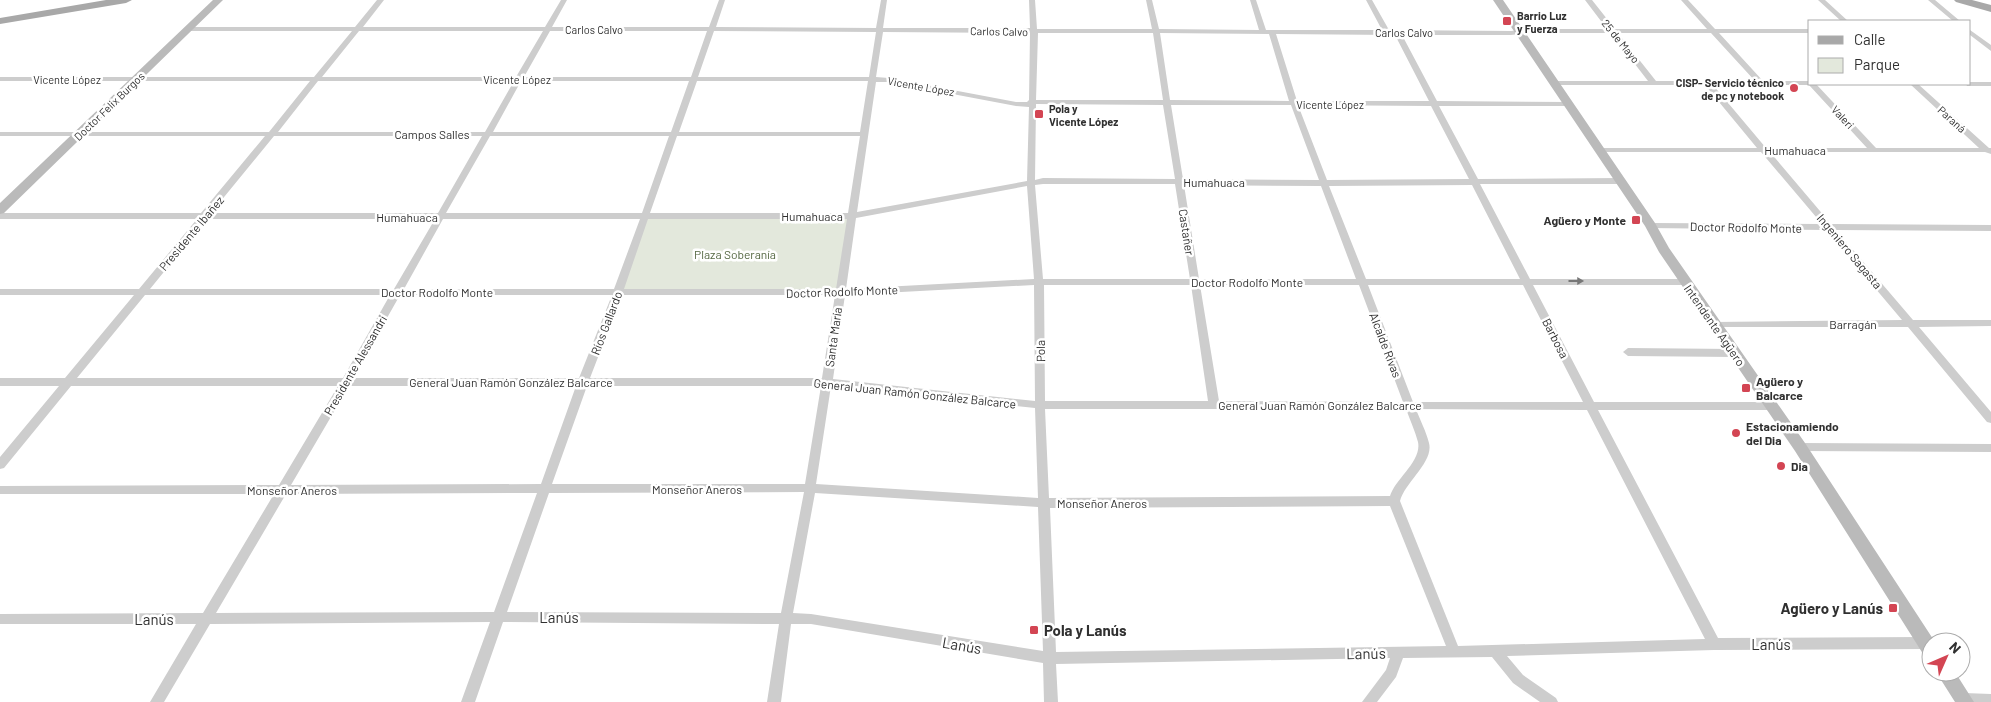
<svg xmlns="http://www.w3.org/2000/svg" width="1991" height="702" viewBox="0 0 1991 702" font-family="Barlow,sans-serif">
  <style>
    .green { fill: #e3e8dc }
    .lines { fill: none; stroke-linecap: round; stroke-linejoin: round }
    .street { fill: #cdcdcd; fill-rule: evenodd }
    .secondary { fill: #bababa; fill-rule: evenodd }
    .primary { fill: #a8a8a8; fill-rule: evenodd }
    .oneway { fill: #777 }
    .poi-dot { fill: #d34553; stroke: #fff; stroke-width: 2 }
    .labels { text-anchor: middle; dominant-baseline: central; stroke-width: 5; stroke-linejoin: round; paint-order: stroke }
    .far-poi-label { font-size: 11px; font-weight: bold; fill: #303030; stroke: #fff; text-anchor: start }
    .far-street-label { font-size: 11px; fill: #303030; stroke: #fff }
    .street-label { font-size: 12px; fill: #303030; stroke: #fff }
    .poi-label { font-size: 12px; font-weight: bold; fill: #303030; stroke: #fff; text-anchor: start }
    .park-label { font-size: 12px; fill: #546741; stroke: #fff }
    .near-poi-label { font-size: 15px; font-weight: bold; fill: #303030; stroke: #fff; text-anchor: end }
    .near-street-label { font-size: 15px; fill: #303030; stroke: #fff }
  </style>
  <rect width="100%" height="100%" fill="#fff"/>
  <!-- green -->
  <path class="green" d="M644 216H851L840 292H618Z"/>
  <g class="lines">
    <!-- street -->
    <path class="street" d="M377 0H384L363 27H545L561 0H567L552 27H709L719 0H725L716 27 876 28 881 0H887L883 28H1030L1029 0H1035L1037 29H1152L1146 0H1152L1159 29 1259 30 1250 0H1256L1266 30H1382L1366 0H1372L1389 30 1511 31 1529 29H1607L1585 0H1592L1615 29H1707L1681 0H1688L1715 29H1810V33H1719L1763 81H1810V84H1816L1876 148H1979L1910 84H1918L1989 148H1991V154L1985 152H1770L1831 224 1991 225V231L1836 230 1913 320H1991V326L1919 327 1991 412V423L1987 422 1908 327H1712L1710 325 1712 323 1715 322 1902 320 1826 230 1648 228 1647 226 1648 224 1651 223 1822 224 1761 152H1600L1596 150 1600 148H1757L1705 85H1553V81H1648L1611 33H1529L1511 35H1402L1437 101 1569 102 1573 104 1569 106H1439L1478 179 1621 178 1625 181 1621 184H1480L1530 279H1685L1690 282 1685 285H1533L1594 402H1770L1774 403 1775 406 1774 409 1770 410H1598L1718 638 1925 637 1929 639 1931 644 1929 647 1925 649 1714 650 1507 656 1523 675 1556 698 1558 702H1540L1513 683 1492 657 1403 658 1396 677 1377 702H1362L1386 670 1390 658 1056 664 1058 702H1044L1043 663 811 624H791L781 702H767L779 624 503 622 475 702H461L490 622 210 624 164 702H150L196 624H0V614L203 613 274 494H0V486L279 485 338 386H71L4 468 0 469V457L59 386H0V378H65L134 295H0V289H139L197 219H0V213H201L265 136H0V132H269L310 81H0V77H314L352 31H188L184 29 188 27H355ZM359 31H543L516 77H322ZM550 31H707L691 77H524ZM714 31 876 32 869 77H698ZM883 32 1030 33 1029 100 1027 102H1016L889 78 876 77ZM1038 33H1153L1163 100H1036ZM1160 33 1269 34 1289 101 1170 100ZM1618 33H1711L1755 81H1656ZM1276 34 1395 35 1429 101H1297ZM318 81H514L485 132H278ZM521 81H689L671 132H493ZM697 81H868L860 132H679ZM876 82H889L1016 106 1029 107 1027 181 857 212ZM1713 85H1809L1867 148H1766ZM1036 104 1163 105 1175 179 1043 178 1035 180ZM1171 105H1291L1319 180 1183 179ZM1298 105 1431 106 1469 179 1327 180ZM274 136H482L438 213H211ZM490 136H669L642 213H446ZM677 136H860L848 213H650ZM1043 184H1175L1190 279H1043L1035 185ZM1184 185 1321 186 1356 279H1199ZM1472 185 1520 279H1366L1329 186ZM1027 186 1034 279 846 289 856 218ZM207 219H435L394 289H150ZM443 219H640L614 289H404ZM648 219H847L836 289H624ZM1034 285 1035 401 833 379 845 295ZM1044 285H1191L1208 401H1045ZM1200 285H1359L1403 402 1219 401ZM1368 285H1523L1583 402H1413ZM145 295H390L343 378H77ZM400 295H612L579 378H353ZM622 295H835L822 378H590ZM349 386H576L541 484 291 485ZM587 386H821L805 484H552ZM831 386 1035 408 1038 498 816 484ZM1045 409H1406C1410 420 1415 431 1418 442 1422 461 1395 479 1390 496L1049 498ZM1416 409 1587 410 1705 639 1458 646 1400 501C1405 482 1434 462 1429 443 1426 431 1420 420 1416 409ZM804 492 781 613 507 612 549 493ZM537 493 494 612 216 613 286 494ZM815 493 1038 507 1043 651 811 614 793 613ZM1390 506 1446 646 1056 652 1050 508Z
      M1818 0H1825L1848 21H1841Z
      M1928 0H1935L1960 21H1953Z
      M1970 30 1991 45V51L1970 35Z
      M1970 82H1991V86H1967L1966 84H1970Z
      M1628 348 1734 349 1739 353 1734 357 1628 356 1623 352Z
      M1800 443 1991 444V452L1800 451 1796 450 1795 447 1796 444Z
      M1964 693 1991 694V702H1959L1957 699 1959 695Z"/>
    <!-- secondary -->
    <path class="secondary" d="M213 0H223L4 213 0 214V203Z
      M1493 0H1503L1655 223 1669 248 1805 443 1935 642H1931V659L1925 657 1795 451 1659 252 1645 226Z
      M1936 672H1955L1974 702H1955Z"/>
    <!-- primary -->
    <path class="primary" d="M106 0H132L126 3 0 24V18Z
      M1954 0H1972L1991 5V12L1956 2Z"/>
  </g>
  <!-- one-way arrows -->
  <defs><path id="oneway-solid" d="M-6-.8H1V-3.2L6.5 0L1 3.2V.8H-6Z" transform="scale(1.25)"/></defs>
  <use class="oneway" href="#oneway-solid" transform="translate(1576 281)"/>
  <!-- markers -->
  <g class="poi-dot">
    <rect x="1502" y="16" width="10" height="10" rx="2.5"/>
    <circle cx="1794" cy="88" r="5"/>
    <rect x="1034" y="109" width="10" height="10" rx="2.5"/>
    <rect x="1631" y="215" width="10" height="10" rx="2.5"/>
    <rect x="1741" y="383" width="10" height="10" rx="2.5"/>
    <circle cx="1736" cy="433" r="5"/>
    <circle cx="1781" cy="466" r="5"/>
    <rect x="1888" y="603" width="10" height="10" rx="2.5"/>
    <rect x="1029" y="625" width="10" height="10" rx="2.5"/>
  </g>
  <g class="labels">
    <!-- far-poi labels -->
    <g class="far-poi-label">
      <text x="1517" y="15">Barrio Luz<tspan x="1517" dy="13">y Fuerza</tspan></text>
      <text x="1784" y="82" text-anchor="end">CISP- Servicio técnico<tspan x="1784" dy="13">de pc y notebook</tspan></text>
      <text x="1049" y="108">Pola y<tspan x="1049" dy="13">Vicente López</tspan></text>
    </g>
    <!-- far-street labels -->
    <g class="far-street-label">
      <text x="594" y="29">Carlos Calvo</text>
      <text transform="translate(999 31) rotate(1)">Carlos Calvo</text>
      <text x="1404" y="32">Carlos Calvo</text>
      <text transform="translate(1621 41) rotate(51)">25 de Mayo</text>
      <text x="67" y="79">Vicente López</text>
      <text x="517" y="79">Vicente López</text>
      <text transform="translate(921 86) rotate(10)">Vicente López</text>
      <text x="1330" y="104">Vicente López</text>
      <text transform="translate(109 106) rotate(-44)">Doctor Felix Burgos</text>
      <text transform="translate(1843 117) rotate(47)">Valeri</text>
      <text transform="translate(1952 119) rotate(42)">Paraná</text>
    </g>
    <!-- street labels -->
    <g class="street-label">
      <text x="432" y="134">Campos Salles</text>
      <text x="1795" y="150">Humahuaca</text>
      <text x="1214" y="182">Humahuaca</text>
      <text x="812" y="216">Humahuaca</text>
      <text x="407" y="217">Humahuaca</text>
      <text transform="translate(1746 227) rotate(1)">Doctor Rodolfo Monte</text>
      <text transform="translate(1187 232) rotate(81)">Castañer</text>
      <text transform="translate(191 233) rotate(-50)">Presidente Ibañez</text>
      <text transform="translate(1850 251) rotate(50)">Ingeniero Sagasta</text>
      <text x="1247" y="282">Doctor Rodolfo Monte</text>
      <text transform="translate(842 291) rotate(-2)">Doctor Rodolfo Monte</text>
      <text x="437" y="292">Doctor Rodolfo Monte</text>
      <text transform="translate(606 323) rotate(-69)">Ríos Gallardo</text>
      <text x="1853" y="324">Barragán</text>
      <text transform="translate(1715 325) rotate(55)">Intendente Agüero</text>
      <text transform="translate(833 337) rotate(-82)">Santa María</text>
      <text transform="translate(1556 338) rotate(63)">Barbosa</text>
      <text transform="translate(1386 345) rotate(69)">Alcalde Rivas</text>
      <text transform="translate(1040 351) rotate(-91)">Pola</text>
      <text transform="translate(355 365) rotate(-60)">Presidente Alessandri</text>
      <text x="511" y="382">General Juan Ramón González Balcarce</text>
      <text transform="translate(915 393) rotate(6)">General Juan Ramón González Balcarce</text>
      <text x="1320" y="405">General Juan Ramón González Balcarce</text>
      <text x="697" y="489">Monseñor Aneros</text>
      <text x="292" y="490">Monseñor Aneros</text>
      <text x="1102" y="503">Monseñor Aneros</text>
    </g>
    <!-- poi labels -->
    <g class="poi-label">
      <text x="1626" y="220" text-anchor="end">Agüero y Monte</text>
      <text x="1756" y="381">Agüero y<tspan x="1756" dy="14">Balcarce</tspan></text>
      <text x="1746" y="426">Estacionamiendo<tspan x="1746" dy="14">del Dia</tspan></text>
      <text x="1791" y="466">Dia</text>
    </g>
    <!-- park labels -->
    <g class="park-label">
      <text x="735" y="254">Plaza Soberanía</text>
    </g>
    <!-- near-poi labels -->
    <g class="near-poi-label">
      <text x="1883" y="608">Agüero y Lanús</text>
      <text x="1044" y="630" text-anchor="start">Pola y Lanús</text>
    </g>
    <!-- near-street labels -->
    <g class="near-street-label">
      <text x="559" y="617">Lanús</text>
      <text x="154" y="619">Lanús</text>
      <text x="1771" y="644">Lanús</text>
      <text transform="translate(962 645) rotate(10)">Lanús</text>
      <text transform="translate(1366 653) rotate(-1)">Lanús</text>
    </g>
  </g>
  <!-- legend -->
  <rect x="1808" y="20" width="162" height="65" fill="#ffffff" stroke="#acacac"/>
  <rect x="1818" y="36" width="25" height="8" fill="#a8a8a8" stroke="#acacac"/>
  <text x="1854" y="45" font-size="15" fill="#303030">Calle</text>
  <rect x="1818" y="58" width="25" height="15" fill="#e3e8dc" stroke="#acacac"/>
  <text x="1854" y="70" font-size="15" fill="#303030">Parque</text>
  <!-- north arrow -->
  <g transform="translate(1946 657) rotate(45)"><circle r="24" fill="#ffffff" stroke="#acacac"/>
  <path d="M0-4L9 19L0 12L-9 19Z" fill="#d34553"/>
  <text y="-8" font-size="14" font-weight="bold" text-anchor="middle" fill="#303030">N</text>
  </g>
</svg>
